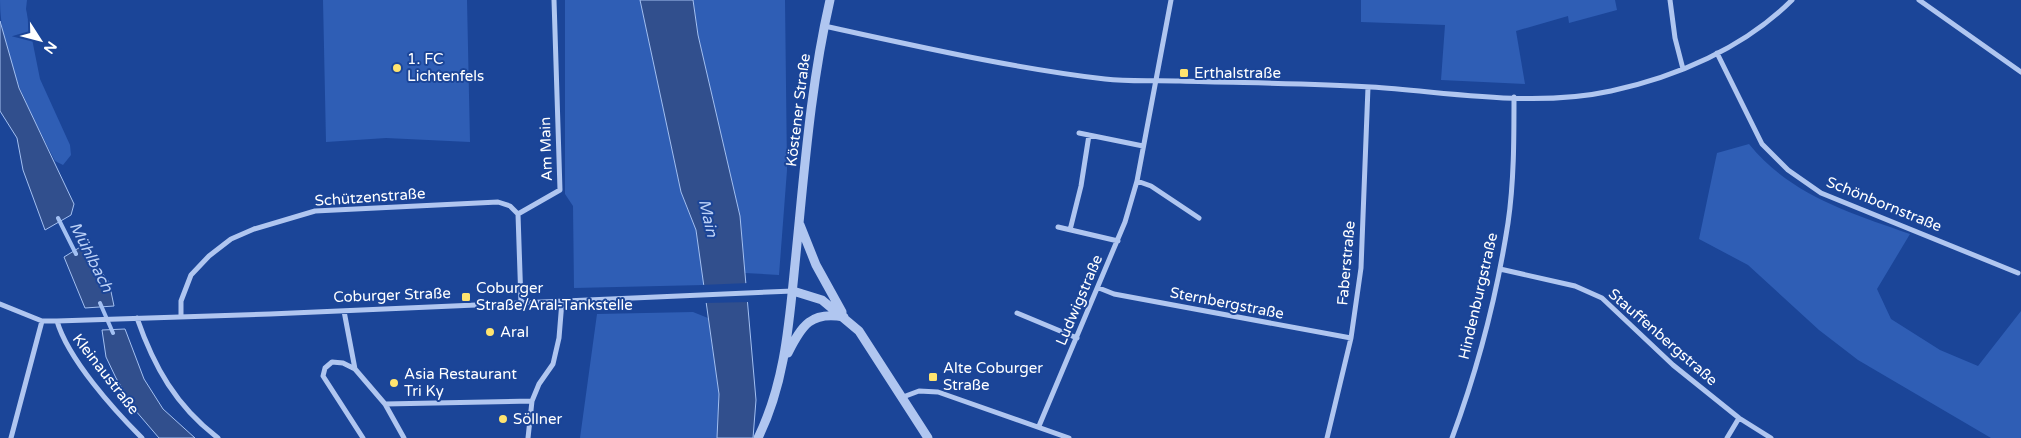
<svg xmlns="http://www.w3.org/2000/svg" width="2021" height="438" viewBox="0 0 2021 438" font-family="'Varela Round',sans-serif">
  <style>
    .green { fill: #2f5eb5 }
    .water { fill: #314f8d; stroke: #a3c0f2 }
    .pier { fill: #1b4598 }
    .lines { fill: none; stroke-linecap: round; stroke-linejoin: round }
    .stream { stroke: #a3c0f2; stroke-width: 4 }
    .minor { stroke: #b0c6f0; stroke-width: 5 }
    .tertiary { stroke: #b0c6f0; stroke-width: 9 }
    .poi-dot { fill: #ffe46f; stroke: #1b4598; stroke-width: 2 }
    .labels { text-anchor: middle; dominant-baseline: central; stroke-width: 4; stroke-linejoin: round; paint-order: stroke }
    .poi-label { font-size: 15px; fill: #fff; stroke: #1b4598; text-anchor: start }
    .street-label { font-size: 15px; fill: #fff; stroke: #1b4598 }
    .water-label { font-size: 16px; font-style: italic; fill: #bcd1f7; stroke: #1b4598 }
  </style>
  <rect width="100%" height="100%" fill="#1b4598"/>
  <!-- green -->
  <path class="green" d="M0 0H27L26 9 40 79 70 145 71 155 63 165 55 161C30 111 0 58 0 0Z
    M323 0H467L470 142 386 138 326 142Z
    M565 0H640L681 192 696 230 704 285 574 288 573 206 565 194Z
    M693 0H785L787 170 779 275 745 273 740 216 698 35Z
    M1361 0H1615L1617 10 1569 23 1568 16 1516 31 1525 84 1441 80 1445 25 1361 22Z
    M1749 144C1790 195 1850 213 1910 234L1877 289 1891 319 1940 350 1978 366 2021 311V438H1991L1858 360 1819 330 1748 265 1699 239 1717 153Z
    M693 312 708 318 719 394 717 438H580L597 314Z"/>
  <!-- water -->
  <path class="water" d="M640 0H693L698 35 740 216 756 400 753 438H717L719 394 696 230 681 192Z
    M0 21 19 88 74 204 71 215 45 230 23 170 17 138 0 111Z
    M82 246 109 282 114 306 85 308 64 257Z
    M125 329 144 379 163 409 195 438H159L135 410 116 378 106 357 102 330Z"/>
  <!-- pier -->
  <path class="pier" d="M749 283 750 302 704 303 701 285Z"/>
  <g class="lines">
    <!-- stream -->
    <path class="stream" d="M58 218 76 254
      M100 303 113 333"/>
    <!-- minor -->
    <path class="minor" d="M1670 0 1675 38 1683 69
      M1919 0 2021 72
      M824 26C917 46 1011 68 1105 79 1130 82 1155 80 1180 81 1244 83 1307 83 1371 87 1449 92 1533 108 1611 91 1676 77 1744 48 1792 0
      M1717 53 1762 144 1788 170 1821 193 2018 273
      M1079 133 1143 146
      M1137 181 1151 186 1199 218
      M1058 227 1118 241
      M1070 230 1081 186 1089 135
      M1500 269 1575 286 1602 298 1673 365 1739 418 1771 438
      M1099 288 1114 294 1351 338
      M521 303 518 214 560 190 554 0
      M0 304 42 321H57L270 314 793 291
      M344 311 355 369 385 404 404 438
      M1017 313 1077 338
      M181 316V301L191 275 209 256 231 239 254 229 315 211 498 202 510 206 518 214
      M137 318C154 367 176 406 218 438
      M57 321C68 359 114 410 142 438
      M355 369 343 363 332 362 325 368 323 376 363 438
      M903 397 919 391 938 392 1069 438
      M385 404 532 401
      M1039 426 1125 222 1137 181 1171 0
      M11 438 42 321
      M528 438 532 401 539 384 553 364 559 338 562 301
      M1327 438 1351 338 1361 268 1368 87
      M1452 438C1477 371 1497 294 1508 223 1514 182 1514 139 1514 97
      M1727 438 1739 418"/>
    <!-- tertiary -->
    <path class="tertiary" d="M800 225 816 265 842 312
      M793 291 822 300 859 331 928 438
      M788 353C802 325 811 311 844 317
      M758 438C785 383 789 324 795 264 804 176 810 87 830 0"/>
  </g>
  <!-- markers -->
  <g class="poi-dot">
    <circle cx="397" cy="68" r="5"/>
    <rect x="1179" y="68" width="10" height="10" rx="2.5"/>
    <rect x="461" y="292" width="10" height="10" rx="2.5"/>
    <circle cx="490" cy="332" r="5"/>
    <rect x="928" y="372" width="10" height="10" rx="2.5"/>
    <circle cx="394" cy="383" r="5"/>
    <circle cx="503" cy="419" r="5"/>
  </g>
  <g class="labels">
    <!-- poi labels -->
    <g class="poi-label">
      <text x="407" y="59">1. FC<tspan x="407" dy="17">Lichtenfels</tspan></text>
      <text x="1194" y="73">Erthalstraße</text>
      <text x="476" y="288">Coburger<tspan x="476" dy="17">Straße/Aral-Tankstelle</tspan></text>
      <text x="500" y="332">Aral</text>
      <text x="943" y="368">Alte Coburger<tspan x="943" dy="17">Straße</tspan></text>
      <text x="404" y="374">Asia Restaurant<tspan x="404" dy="17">Tri Ky</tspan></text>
      <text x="513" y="419">Söllner</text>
    </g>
    <!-- street labels -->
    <g class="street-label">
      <text transform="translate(798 110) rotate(-83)">Köstener Straße</text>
      <text transform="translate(546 149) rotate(-92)">Am Main</text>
      <text transform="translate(370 197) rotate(-4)">Schützenstraße</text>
      <text transform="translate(1884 204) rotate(22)">Schönbornstraße</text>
      <text transform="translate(1346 263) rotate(-85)">Faberstraße</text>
      <text transform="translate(392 295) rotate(-2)">Coburger Straße</text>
      <text transform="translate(1478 296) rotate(-77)">Hindenburgstraße</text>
      <text transform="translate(1079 300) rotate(-67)">Ludwigstraße</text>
      <text transform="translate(1227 303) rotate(11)">Sternbergstraße</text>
      <text transform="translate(1663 337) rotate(41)">Stauffenbergstraße</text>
      <text transform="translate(106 374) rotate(52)">Kleinaustraße</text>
    </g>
    <!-- water labels -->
    <g class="water-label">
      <text transform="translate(708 218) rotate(77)">Main</text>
      <text transform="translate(91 257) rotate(63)">Mühlbach</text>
    </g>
  </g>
  <!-- north arrow -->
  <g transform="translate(40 40) rotate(126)" stroke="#1b4598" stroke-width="4" paint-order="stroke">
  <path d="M0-4L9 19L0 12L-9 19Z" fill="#ffffff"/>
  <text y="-8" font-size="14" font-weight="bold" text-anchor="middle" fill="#ffffff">N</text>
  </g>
</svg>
